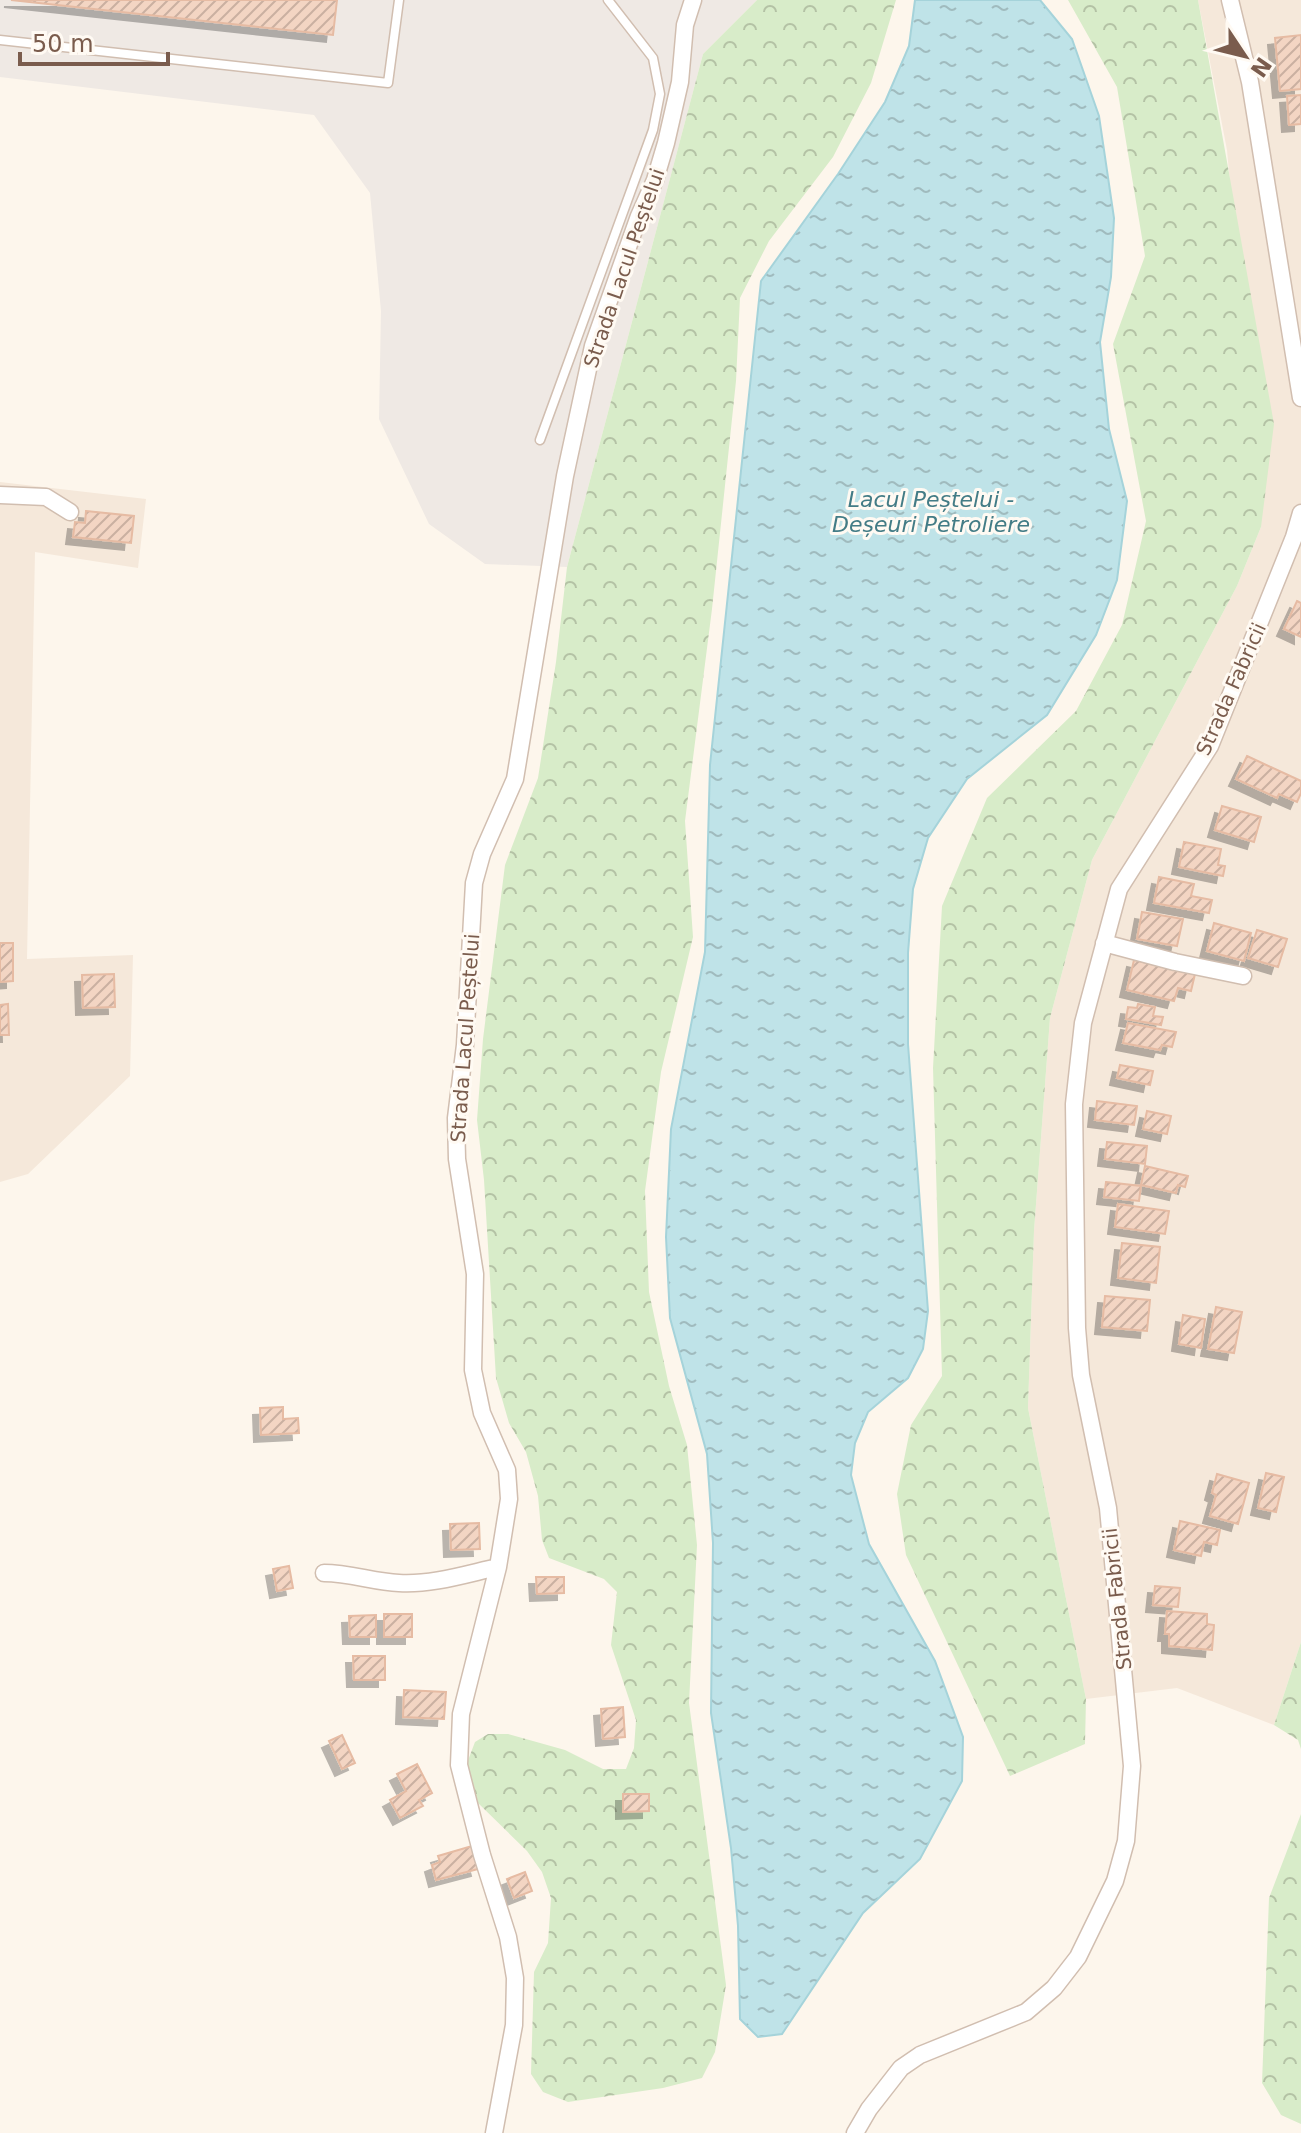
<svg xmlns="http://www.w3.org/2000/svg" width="1301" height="2133" viewBox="0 0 1301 2133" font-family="'DejaVu Sans',sans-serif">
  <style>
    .residential { fill: #f5e8da }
    .industrial { fill: #efe9e4 }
    .forest { fill: url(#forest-crowns) }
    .water { fill: url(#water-ripples); stroke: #a5d3da; stroke-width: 2 }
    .building { fill: url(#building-hatch); stroke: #e6bba3; stroke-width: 2; filter: url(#shadow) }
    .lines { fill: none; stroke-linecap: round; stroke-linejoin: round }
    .service-casing { stroke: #d1beb0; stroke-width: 11 }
    .minor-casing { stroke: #d1beb0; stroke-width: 19 }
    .service { stroke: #fff; stroke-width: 8 }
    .minor { stroke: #fff; stroke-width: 16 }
    .labels { text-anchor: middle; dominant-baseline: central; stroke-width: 6; stroke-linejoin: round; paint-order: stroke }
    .street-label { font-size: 20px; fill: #7a5c4d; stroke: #fffaf3 }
    .water-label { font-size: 22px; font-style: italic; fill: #437c86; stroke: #fffaf3 }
  </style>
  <defs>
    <pattern id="forest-crowns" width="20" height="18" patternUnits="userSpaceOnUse" patternTransform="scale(2)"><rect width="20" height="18" fill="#d8ecc9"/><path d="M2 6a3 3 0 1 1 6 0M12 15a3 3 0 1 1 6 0" fill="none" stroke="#b4c2a5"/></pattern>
    <pattern id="water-ripples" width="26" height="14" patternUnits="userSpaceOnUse" patternTransform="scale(2)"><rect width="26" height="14" fill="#bfe3e8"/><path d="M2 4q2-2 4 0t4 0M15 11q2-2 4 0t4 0" fill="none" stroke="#a0bbbe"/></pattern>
    <pattern id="building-hatch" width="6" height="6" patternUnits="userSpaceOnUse" patternTransform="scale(2)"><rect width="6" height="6" fill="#f3d5c3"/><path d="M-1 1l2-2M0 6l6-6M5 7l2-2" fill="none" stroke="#cab0a1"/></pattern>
    <filter id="shadow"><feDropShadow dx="-7" dy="7" stdDeviation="0" flood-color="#0004"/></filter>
  </defs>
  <rect width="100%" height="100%" fill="#fdf6ec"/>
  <!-- residential -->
  <path class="residential" d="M1198 0H1301V1642L1274 1725 1177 1688 1086 1699 1028 1408 1034 1231 1050 1018 1092 860 1237 586 1261 527 1227 150Z
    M0 482 146 499 138 568 35 552 27 959 133 955 130 1076 28 1174 0 1182Z"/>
  <!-- industrial -->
  <path class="industrial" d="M0 0H757L703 54 567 567 485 564 429 524 379 419 381 311 370 193 314 115 0 77Z"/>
  <!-- forest -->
  <path class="forest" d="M757 0H896L871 83 833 157 769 241 740 298 736 381 712 609 685 821 693 937 661 1072 645 1191 649 1292 669 1386 687 1445 697 1545 689 1703 726 1985 715 2052 702 2078 663 2088 568 2102 543 2092 531 2074 534 1972 548 1943 551 1898 542 1872 527 1851 478 1803 467 1763 475 1742 488 1734H508L565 1750 603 1769H626L634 1748 636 1720 611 1645 617 1592 604 1579 549 1558 542 1540 538 1496 526 1452 509 1423 496 1378 484 1180 477 1120 483 1039 505 865 538 778 556 662 567 567 703 54Z
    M1068 0H1198L1274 424 1261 527 1237 586 1092 860 1050 1018 1034 1231 1028 1408 1086 1699 1085 1744 1010 1776 906 1555 897 1494 911 1425 942 1376 933 1068 942 906 987 798 1076 711 1122 625 1146 521 1113 344 1145 256 1117 87Z
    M1301 1642V1749L1298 1740 1274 1725Z
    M1301 1814V2124L1281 2115 1262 2083 1269 1898Z"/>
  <!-- water -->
  <path class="water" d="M915 0H1040L1072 39 1099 116 1114 218 1111 277 1100 342 1109 429 1127 501 1117 580 1096 635 1047 715 967 779 928 838 913 889 908 953V1044L928 1311 923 1349 908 1378 868 1412 855 1443 851 1475 869 1544 935 1661 963 1737 962 1781 920 1859 863 1913 782 2034 758 2037 740 2019 738 1926 731 1848 711 1713 713 1543 707 1454 670 1318 666 1237 671 1129 705 952 710 765 761 281 838 174 885 102 909 46Z"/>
  <!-- building -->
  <path class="building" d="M11 0H337L333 35Z
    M1301 35V89L1280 91 1275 38Z
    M1301 95V124L1289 125 1287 96Z
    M86 511 134 516 131 543 73 537 75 522 85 523Z
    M1297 601 1301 603V637L1284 629Z
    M1247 756 1301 781V793L1297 802 1279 794 1277 798 1236 779Z
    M1222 806 1261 817 1254 842 1215 830Z
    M1184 842 1221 849 1218 865 1225 866 1223 876 1179 867Z
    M1159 877 1194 884 1191 896 1212 900 1209 913 1154 903Z
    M1142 912 1183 919 1177 946 1137 939Z
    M1214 923 1251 933 1244 961 1207 951Z
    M1257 930 1287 939 1278 967 1248 958Z
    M0 943H13V981L0 982Z
    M1134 960 1195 974 1191 991 1178 988 1174 1001 1127 990Z
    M114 974 115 1007 83 1008 82 975Z
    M8 1004 9 1035H0V1005Z
    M1138 1004 1155 1007 1153 1016 1163 1017 1161 1025 1126 1019 1128 1007 1137 1008Z
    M1128 1023 1176 1032 1172 1047 1162 1045 1160 1050 1123 1043Z
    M1120 1065 1153 1071 1150 1085 1117 1078Z
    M1097 1101 1137 1106 1134 1125 1095 1120Z
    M1147 1111 1171 1116 1167 1134 1143 1129Z
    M1107 1142 1147 1146 1145 1164 1105 1159Z
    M1145 1166 1188 1176 1185 1187 1178 1185 1176 1193 1141 1185Z
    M1106 1182 1141 1186 1139 1201 1104 1197Z
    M1118 1204 1169 1211 1165 1234 1115 1227Z
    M1122 1243 1160 1247 1156 1283 1118 1278Z
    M1105 1296 1150 1300 1147 1331 1102 1327Z
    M1216 1307 1242 1312 1234 1353 1208 1349Z
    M1183 1315 1205 1319 1201 1348 1179 1344Z
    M283 1407V1419L298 1418 299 1433 261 1435 260 1408Z
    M1266 1473 1284 1477 1276 1512 1258 1508Z
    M1217 1474 1249 1483 1238 1524 1210 1516 1216 1495 1212 1493Z
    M1180 1521 1220 1530 1217 1545 1204 1542 1201 1556 1174 1550Z
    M479 1523 480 1549 451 1550 450 1524Z
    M289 1566 293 1588 277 1591 273 1569Z
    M536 1577H564V1593L537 1594Z
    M1155 1586 1180 1588 1178 1607 1153 1605Z
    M1167 1611 1207 1614V1624L1214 1625 1212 1650 1169 1646V1634H1165Z
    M384 1614H412V1637H384Z
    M376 1615V1637H350L349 1616Z
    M353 1656H385V1680H354Z
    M404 1690 446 1692 444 1719 403 1717Z
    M623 1707 625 1737 603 1739 601 1709Z
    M342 1735 355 1763 342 1769 329 1741Z
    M417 1764 432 1793 419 1800 423 1806 400 1818 390 1800 406 1791 397 1774Z
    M623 1794H649V1811L623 1812Z
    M472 1846 478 1869 436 1880 432 1865 440 1862 438 1856Z
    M525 1872 532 1891 514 1898 507 1879Z"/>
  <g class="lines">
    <defs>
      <path id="service" d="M0 40 388 83 399 0
        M540 440 653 130 660 94 653 58 608 0"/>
      <path id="minor" d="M1230 0 1250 82 1301 398
        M0 495 46 497 70 512
        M1104 943 1175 962 1243 976
        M324 1573C350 1573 374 1582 399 1583 432 1585 466 1574 498 1567
        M494 2133 514 2025 515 1978 508 1937 482 1855 459 1765 461 1714 498 1567 509 1499 507 1470 482 1413 473 1370 475 1274 457 1159 456 1118 465 1045 474 883 482 854 515 779 565 476 593 346 639 216 655 180 666 143 680 82 685 25 693 0
        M855 2133 869 2109 901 2068 920 2055 1026 2012 1054 1988 1078 1957 1115 1881 1126 1841 1132 1766 1108 1508 1081 1375 1077 1328 1074 1104 1083 1023 1119 889 1210 746 1294 537 1301 513"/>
    </defs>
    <!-- service casing -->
    <use href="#service" class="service-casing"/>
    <!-- minor casing -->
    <use href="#minor" class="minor-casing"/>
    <!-- service -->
    <use href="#service" class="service"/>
    <!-- minor -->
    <use href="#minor" class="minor"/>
  </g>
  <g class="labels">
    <!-- street labels -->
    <g class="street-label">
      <text transform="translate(624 268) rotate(-71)">Strada Lacul Peștelui</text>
      <text transform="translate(1231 689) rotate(-66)">Strada Fabricii</text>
      <text transform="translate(465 1038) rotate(-86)">Strada Lacul Peștelui</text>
      <text transform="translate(1117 1599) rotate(-96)">Strada Fabricii</text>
    </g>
    <!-- water labels -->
    <g class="water-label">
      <text x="931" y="499">Lacul Peștelui -<tspan x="931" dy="25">Deșeuri Petroliere</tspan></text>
    </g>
  </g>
  <!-- north arrow -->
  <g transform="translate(1245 56) rotate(125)" stroke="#fffaf3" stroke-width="6" paint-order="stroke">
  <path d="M0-6L14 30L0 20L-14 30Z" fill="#7a5c4d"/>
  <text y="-12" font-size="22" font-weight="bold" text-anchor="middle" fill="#7a5c4d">N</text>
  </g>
  <!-- scale -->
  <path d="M20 52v12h148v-12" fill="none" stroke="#7a5c4d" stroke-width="4"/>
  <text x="32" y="52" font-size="24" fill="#7a5c4d" stroke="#fffaf3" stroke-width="6" paint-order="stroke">50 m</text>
</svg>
